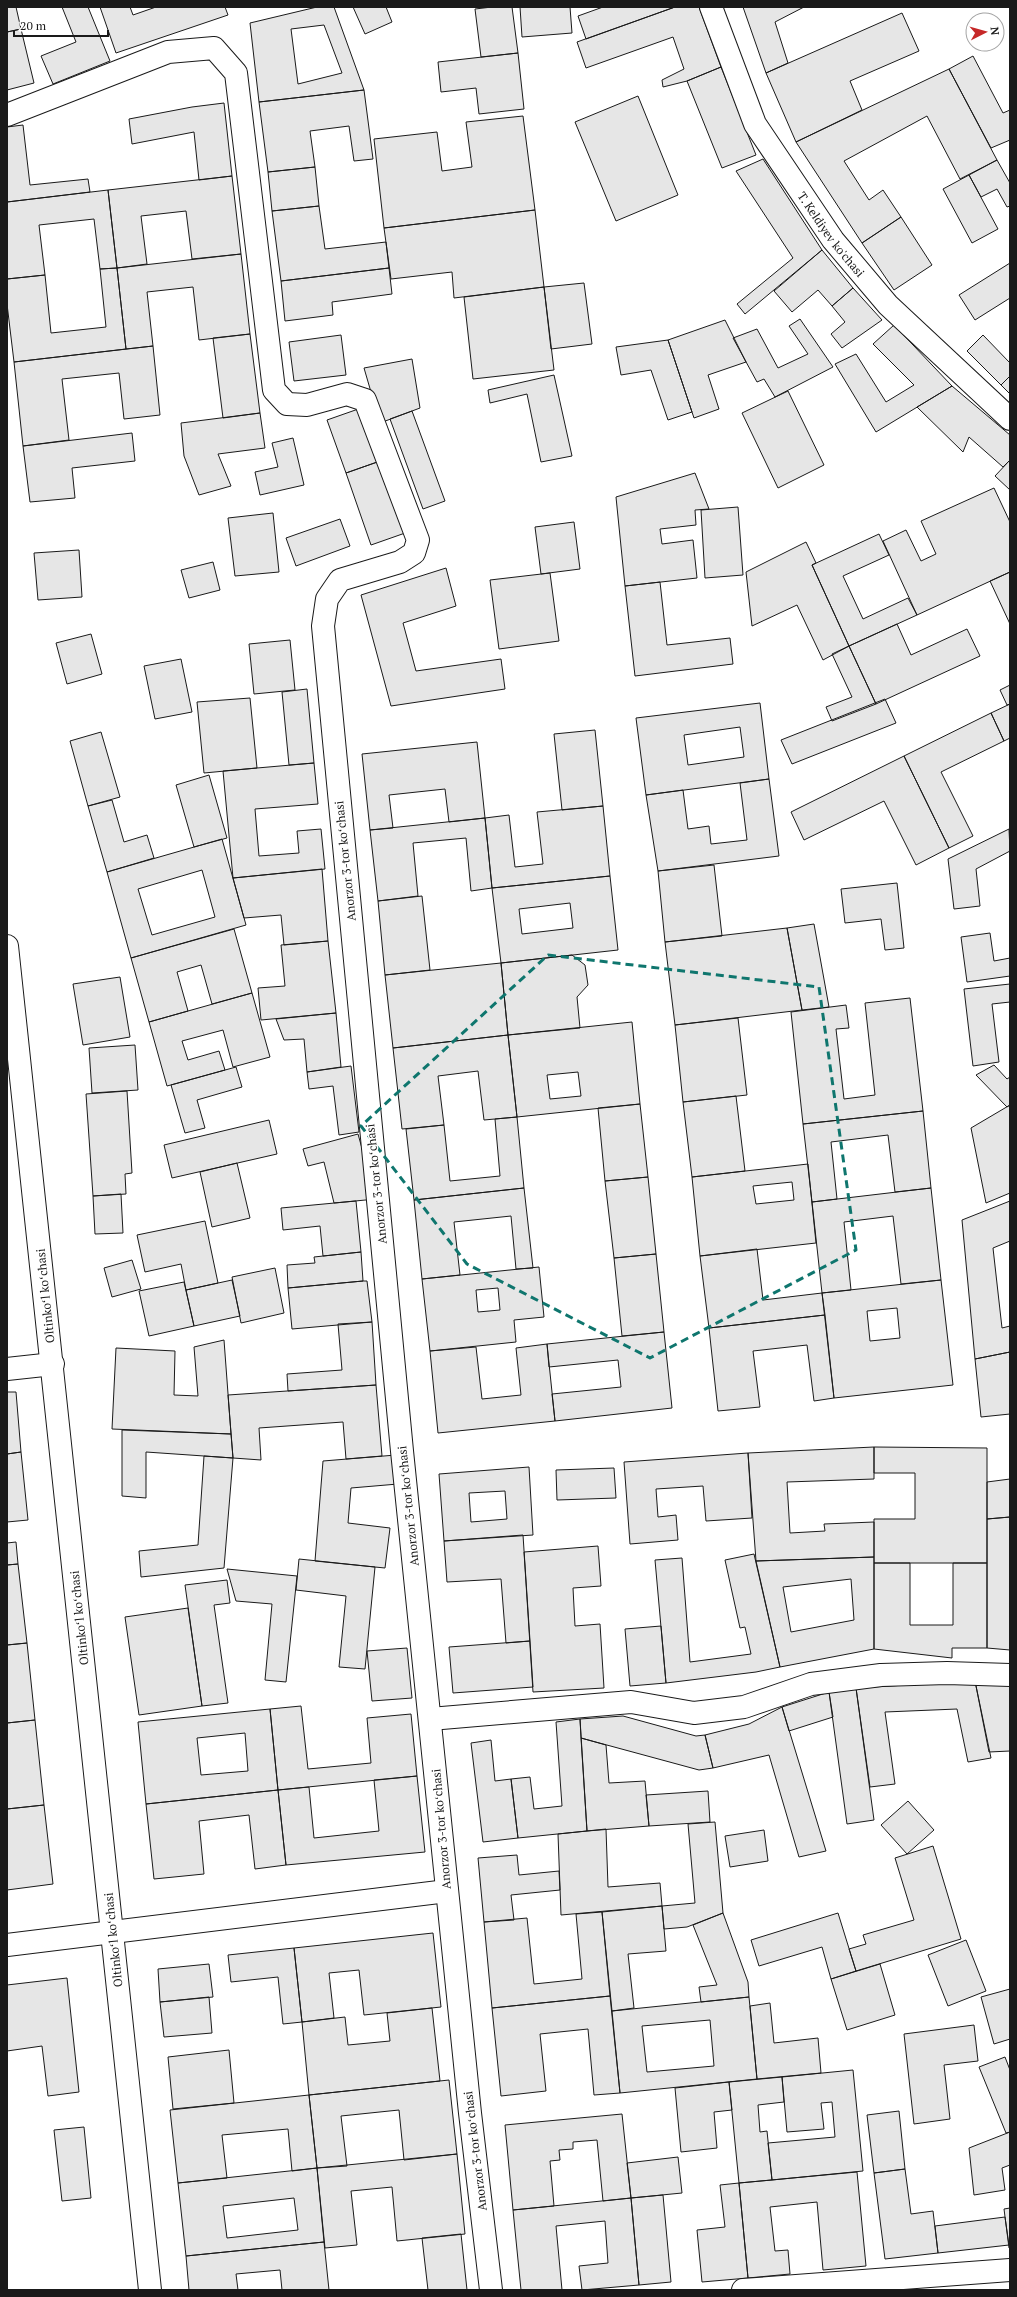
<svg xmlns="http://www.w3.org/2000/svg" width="1017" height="2297" viewBox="0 0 1017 2297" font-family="'PT Serif',serif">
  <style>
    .building { fill: #e6e6e6; stroke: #1a1a1a; fill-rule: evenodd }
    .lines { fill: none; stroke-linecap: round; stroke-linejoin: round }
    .street-casing { stroke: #1a1a1a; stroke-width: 24 }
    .secondary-casing { stroke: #1a1a1a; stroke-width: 24 }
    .street { stroke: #fff; stroke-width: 22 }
    .secondary { stroke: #fff; stroke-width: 22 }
    .marked { fill: none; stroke: #0f766e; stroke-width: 3; stroke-dasharray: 8 5; stroke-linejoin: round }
    .labels { text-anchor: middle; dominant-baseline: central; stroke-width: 3; stroke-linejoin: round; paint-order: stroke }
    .street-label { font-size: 12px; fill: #1a1a1a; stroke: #fff }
  </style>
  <rect width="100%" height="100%" fill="#fff"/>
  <!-- building -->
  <path class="building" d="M7 7H16L21 29 7 32Z
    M62 7H88L110 61 53 84 41 56 76 42Z
    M100 7H130L133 15 156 7H225L228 15 116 53Z
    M317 7H334L364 90 259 102 250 23ZM324 25 342 73 298 84 291 29Z
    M353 7H386L392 22 365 34Z
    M492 7H512L518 53 481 57 475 9Z
    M520 7H570L572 33 522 37Z
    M603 7H675L586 39 578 16Z
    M675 7H699L721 67 687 81 663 87 662 80 684 69 673 37 586 68 577 42Z
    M743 7H804L775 22 788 63 766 73Z
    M902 13 919 51 850 81 862 110 796 142 766 73Z
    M21 29 34 83 7 90V32Z
    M518 53 524 109 479 114 476 88 441 92 438 62Z
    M973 56 1003 113 1010 110V140L991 148 949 69Z
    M721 67 756 155 722 168 687 81Z
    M949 69 997 160 960 179 927 116 844 161 869 200 883 190 901 217 862 243 796 142Z
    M364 90 373 159 354 161 349 126 310 131 315 167 268 172 259 102Z
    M638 96 678 195 616 221 575 122Z
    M224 103 232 176 199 180 194 132 132 144 129 119 192 107Z
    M523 116 535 210 384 228 374 139 437 132 442 171 472 167 466 122Z
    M23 125 30 185 88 179 90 192 7 202V127Z
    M763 159 822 250 745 314 737 304 793 258 736 171Z
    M997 160 1010 183V206L1007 207 997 189 981 197 969 175Z
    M315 167 319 206 272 211 268 172Z
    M969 175 998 229 972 243 943 189Z
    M232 176 241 254 192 259 186 211 141 216 147 264 117 268 108 190Z
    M108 190 117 268 100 269 94 219 39 225 45 275 7 279V202Z
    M319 206 325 249 386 242 389 268 281 281 272 211Z
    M535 210 544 287 454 298 452 272 391 279 384 228Z
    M901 217 932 265 894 290 862 243Z
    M822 250 853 288 832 306 818 290 792 312 774 291Z
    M241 254 250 334 199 340 193 287 147 292 153 346 126 349 117 268Z
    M1010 263V298L975 320 959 295Z
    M117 268 126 349 14 362 7 304V279L45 275 51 333 106 327 100 269Z
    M389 268 392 294 332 302 333 315 285 321 281 281Z
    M584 283 592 344 551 349 544 287Z
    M544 287 554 370 473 379 464 297Z
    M853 288 882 320 842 348 831 334 845 322 832 306Z
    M800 319 833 367 775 397 764 379 757 382 733 338 757 329 778 368 808 354 789 326Z
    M725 320 746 362 708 375 719 409 694 418 668 340Z
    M894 325 952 386 876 432 835 364 856 354 886 402 914 385 873 344Z
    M250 334 260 413 223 418 213 338Z
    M341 335 346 375 294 381 289 342Z
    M983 335 1010 363V376L1001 385 967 351Z
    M668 340 692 412 668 420 651 370 621 375 616 347Z
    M153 346 160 415 124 419 119 373 62 379 69 440 23 446 14 362Z
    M412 359 420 408 380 423 364 368Z
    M554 375 572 456 541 462 527 394 490 403 488 390Z
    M1010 376V394L1001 385Z
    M952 386 1010 435V460L1003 467 969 437 963 452 917 407Z
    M788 391 824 465 778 488 742 413Z
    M364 407 383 460 346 473 327 420Z
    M412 411 445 501 423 509 390 419Z
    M260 413 265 448 218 454 231 486 199 495 184 456 181 423Z
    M132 433 135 461 72 468 75 498 30 502 23 446Z
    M293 438 304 485 260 495 255 472 278 467 272 443Z
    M383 460 408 532 371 545 346 473Z
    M1010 460V490L995 476Z
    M695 473 709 509 695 510 696 525 660 529 662 544 693 540 697 578 625 586 616 497Z
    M994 488 1010 522V572L917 615 883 541 906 530 921 561 936 554 921 521Z
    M738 507 743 575 705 578 701 510Z
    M273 513 279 572 235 576 228 518Z
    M340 519 350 546 296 566 286 538Z
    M574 522 580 569 541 574 535 527Z
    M879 534 889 555 843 576 863 619 908 598 917 615 849 646 812 565Z
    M806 542 816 563 812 565 849 646 823 660 797 605 752 626 746 572Z
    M79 550 82 597 38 600 34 553Z
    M213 562 220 590 189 598 181 570Z
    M446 568 456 606 403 623 416 671 501 659 505 689 391 706 361 595Z
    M1010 572V624L990 581Z
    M550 573 559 641 499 649 490 580Z
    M660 582 667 645 730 638 733 664 635 676 625 586Z
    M897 624 911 655 967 629 980 656 876 704 849 646Z
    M91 634 102 674 67 684 56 643Z
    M290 640 295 690 254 694 249 644Z
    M849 646 876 704 832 721 826 707 852 697 832 654Z
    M181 659 192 712 155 719 144 666Z
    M1010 685V704L1007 705 1000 690Z
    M307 689 314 763 289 765 282 692Z
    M250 698 257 768 204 773 197 702Z
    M885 699 896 723 792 764 781 740Z
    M760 703 769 779 646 795 636 718ZM740 727 744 757 688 765 684 735Z
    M1010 704V738L1004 741 991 713Z
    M991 713 1004 741 941 772 973 836 949 848 904 756Z
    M595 730 603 806 562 810 554 734Z
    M101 732 120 797 88 806 70 741Z
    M477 742 485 818 449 822 445 789 389 795 393 828 370 830 362 754Z
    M904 756 949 848 916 865 884 801 804 840 791 812Z
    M314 763 318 804 255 809 259 856 299 853 297 831 321 829 325 869 233 878 223 771Z
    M209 775 227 838 194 847 176 785Z
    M769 779 779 856 658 871 646 795 683 790 688 829 709 826 711 844 747 840 740 783Z
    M112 800 124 842 147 835 154 858 107 872 88 806Z
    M603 806 610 876 492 888 485 818 509 815 515 867 543 864 537 812Z
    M485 818 492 888 471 891 466 838 413 843 418 896 378 901 370 830Z
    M1009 829 1010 851 976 869 980 906 954 909 948 859Z
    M222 839 246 925 131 958 107 872ZM202 870 215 917 152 935 138 889Z
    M714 865 722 936 665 942 658 871Z
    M322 869 328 941 284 945 281 915 244 918 233 878Z
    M610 876 618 950 501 963 492 888ZM570 903 573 928 522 934 519 909Z
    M897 883 904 948 885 950 881 919 845 923 841 889Z
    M422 896 430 970 385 975 378 901Z
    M814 924 829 1007 802 1010 787 928Z
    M787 928 802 1010 675 1025 665 942Z
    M234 929 252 993 212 1004 201 965 177 972 188 1011 149 1022 131 958Z
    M990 933 994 961 1010 958V976L967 982 961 937Z
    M328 941 336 1013 261 1020 258 988 285 986 281 945Z
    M572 955 585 965 588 985 577 997 580 1028 508 1035 501 963Z
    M501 963 508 1035 393 1048 385 975Z
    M120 977 130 1037 83 1045 73 984Z
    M1010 984V1002L992 1004 999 1062 973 1066 964 989Z
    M252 993 270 1057 233 1067 223 1030 182 1041 188 1060 219 1051 225 1070 167 1086 149 1022Z
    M910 998 923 1111 803 1124 791 1012 846 1005 849 1028 836 1029 844 1099 875 1095 865 1003Z
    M336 1013 341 1067 307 1072 304 1039 284 1040 276 1019Z
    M738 1018 747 1095 683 1102 675 1025Z
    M632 1022 640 1104 517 1117 508 1035ZM578 1072 581 1096 550 1099 547 1075Z
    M508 1035 517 1117 484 1120 478 1071 438 1076 444 1125 402 1129 393 1048Z
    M135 1045 138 1090 92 1093 89 1048Z
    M994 1065 1007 1079 1010 1077V1105L1007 1107 976 1075Z
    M351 1066 359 1132 339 1135 333 1086 309 1089 307 1072Z
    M236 1067 242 1087 197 1100 205 1128 185 1133 171 1085Z
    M127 1091 132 1173 125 1174 126 1194 93 1196 86 1094Z
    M736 1096 745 1171 692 1177 683 1102Z
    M640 1104 648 1177 605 1181 598 1108Z
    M1010 1105V1193L986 1203 971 1128Z
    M923 1111 931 1188 895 1192 888 1135 831 1142 837 1199 812 1202 803 1124Z
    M517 1117 524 1188 414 1200 406 1129 444 1125 450 1181 500 1176 495 1119Z
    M269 1120 277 1154 172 1178 164 1145Z
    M358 1134 376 1199 334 1203 324 1162 308 1166 303 1149Z
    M237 1163 250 1218 212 1227 200 1172Z
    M808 1164 816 1243 700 1256 692 1177ZM792 1182 794 1200 756 1204 753 1186Z
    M648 1177 656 1254 614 1258 605 1181Z
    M524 1188 533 1268 516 1269 511 1216 454 1222 460 1275 422 1279 414 1200Z
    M931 1188 941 1280 901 1284 893 1216 844 1222 851 1290 822 1293 812 1202Z
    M121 1194 123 1233 95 1234 93 1196Z
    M356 1201 361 1252 323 1256 320 1226 283 1230 281 1208Z
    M1010 1201V1241L993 1248 1002 1328 1010 1326V1352L975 1359 962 1220Z
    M205 1221 218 1283 186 1290 181 1264 145 1272 137 1235Z
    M757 1249 763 1300 822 1293 825 1315 709 1328 700 1256Z
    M361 1252 363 1281 288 1288 287 1265 315 1263 314 1257Z
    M656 1254 664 1332 622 1336 614 1258Z
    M132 1260 141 1289 112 1297 104 1268Z
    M539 1267 544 1317 514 1320 516 1342 430 1351 422 1279ZM498 1288 500 1310 478 1312 476 1290Z
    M275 1268 284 1313 241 1323 232 1277Z
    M232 1280 240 1316 194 1326 186 1290Z
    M941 1280 953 1385 834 1398 822 1293ZM897 1308 900 1338 870 1341 867 1311Z
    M363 1281H367L372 1322 292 1329 288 1288Z
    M184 1282 194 1326 149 1336 139 1291Z
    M825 1315 834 1398 814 1401 807 1345 753 1351 760 1407 718 1411 709 1328Z
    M372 1322 376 1385 288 1391 287 1374 342 1370 338 1324Z
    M664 1332 672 1408 555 1421 552 1394 621 1387 618 1360 549 1367 547 1344Z
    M224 1340 231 1434 112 1429 116 1348 175 1351 174 1395 198 1396 194 1347Z
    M547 1344 555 1421 438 1433 430 1351 476 1347 482 1399 521 1395 516 1348Z
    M1010 1352V1414L981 1417 975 1359Z
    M376 1385 382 1456 346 1459 343 1422 259 1428 261 1460 233 1458 228 1395Z
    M7 1392H16L21 1452 7 1454Z
    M122 1430 231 1434 233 1458 146 1452V1498L122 1496Z
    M874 1447V1479L787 1482 790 1533 825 1531 824 1524 874 1522V1557L756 1561 748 1453Z
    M874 1447 987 1448V1563H874V1519H915V1473H874Z
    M21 1452 28 1520 7 1522V1454Z
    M748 1453 752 1518 706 1521 703 1486 656 1489 658 1517 676 1515 678 1540 630 1544 624 1462Z
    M396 1455 398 1484 351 1488 348 1523 390 1528 385 1568 315 1561 323 1461Z
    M204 1456 233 1458 224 1568 141 1577 139 1551 198 1545Z
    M529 1467 533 1535 444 1541 439 1474ZM505 1491 507 1519 471 1522 469 1493Z
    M614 1468 616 1498 557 1500 556 1470Z
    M1010 1479V1517L987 1519V1482Z
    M1010 1517V1650L987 1648V1519Z
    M523 1535 530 1641 506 1643 501 1579 447 1582 444 1541Z
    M16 1542 18 1564 7 1565V1543Z
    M598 1546 601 1586 573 1588 575 1626 600 1624 604 1688 533 1692 524 1552Z
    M754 1554 780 1667 756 1672 666 1683 655 1560 682 1558 690 1662 751 1654 745 1627 740 1628 725 1560Z
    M874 1557V1649L780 1667 756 1561ZM851 1579 854 1620 791 1632 783 1587Z
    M299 1559 375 1567 365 1669 339 1667 346 1596 296 1590Z
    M874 1563H910V1625H953V1563H987V1648H952V1658L874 1649Z
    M18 1564 27 1643 7 1645V1565Z
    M227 1569 297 1576 286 1682 265 1680 272 1604 236 1601Z
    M227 1580 230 1603 214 1605 228 1703 202 1706 185 1585Z
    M188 1608 202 1706 139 1715 125 1617Z
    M661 1626 666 1683 630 1686 625 1629Z
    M530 1641 533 1687 453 1693 449 1647Z
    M27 1643 35 1720 7 1723V1645Z
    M407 1648 412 1698 372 1701 367 1651Z
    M975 1681 1010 1684V1751L989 1752Z
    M975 1681 991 1758 968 1762 957 1709 885 1712 895 1784 870 1787 856 1688Z
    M856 1688 874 1820 847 1824 829 1692Z
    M829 1692 833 1717 789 1731 782 1707Z
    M301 1706 308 1769 371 1763 367 1718 411 1714 417 1776 278 1790 270 1709Z
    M782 1707 826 1851 799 1857 769 1755 713 1768 705 1735 749 1724Z
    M270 1709 278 1790 146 1804 138 1722ZM245 1733 248 1771 201 1775 197 1738Z
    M623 1716 696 1736 705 1735 713 1768 699 1770 581 1738 580 1719Z
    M580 1719 587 1831 518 1838 511 1779 530 1777 534 1809 562 1806 556 1722Z
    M35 1720 44 1805 7 1809V1723Z
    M581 1738 606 1745 609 1783 645 1781 649 1826 587 1831Z
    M491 1740 495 1781 511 1779 518 1838 483 1842 471 1743Z
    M417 1776 425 1852 286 1865 278 1790 309 1787 314 1838 379 1831 374 1780Z
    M278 1790 286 1865 255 1869 249 1815 199 1821 204 1874 154 1879 146 1804Z
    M708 1791 710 1822 649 1826 646 1795Z
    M908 1801 934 1830 907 1854 881 1825Z
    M44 1805 53 1884 7 1890V1809Z
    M715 1822 723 1913 687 1927 664 1929 662 1906 695 1903 688 1824Z
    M606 1829 608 1887 660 1883 662 1906 561 1915 558 1834Z
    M764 1830 768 1861 730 1867 725 1836Z
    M933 1846 961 1939 856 1971 849 1949 866 1944 863 1935 914 1920 895 1858Z
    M517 1855 519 1875 559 1871 560 1890 511 1895 514 1920 484 1922 478 1858Z
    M662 1906 666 1951 628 1954 634 2008 612 2011 602 1912Z
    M602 1912 610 1996 492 2008 484 1922 527 1918 534 1984 582 1979 576 1914Z
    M723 1913 748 1982 749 1997 701 2002 699 1987 717 1985 693 1925Z
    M838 1913 856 1971 831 1979 822 1947 759 1966 751 1940Z
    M433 1933 441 2007 364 2015 359 1970 329 1973 334 2018 302 2022 294 1948Z
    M966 1940 986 1991 948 2006 928 1955Z
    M294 1948 302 2022 283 2024 278 1977 231 1982 228 1955Z
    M209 1964 213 1997 160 2002 158 1969Z
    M880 1964 895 2015 847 2030 831 1979Z
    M67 1978 79 2092 48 2096 42 2046 7 2051V1985Z
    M1010 1989V2039L994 2044 981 1997Z
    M610 1996 620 2093 594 2095 588 2029 540 2034 546 2091 501 2096 492 2008Z
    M209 1997 212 2033 164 2037 160 2002Z
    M749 1997 757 2079 620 2093 612 2011ZM710 2020 714 2066 647 2072 642 2026Z
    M770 2003 774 2043 818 2038 821 2073 757 2079 750 2006Z
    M432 2008 440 2081 309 2095 302 2022 345 2017 348 2045 390 2041 387 2013Z
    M974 2025 978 2061 944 2065 950 2119 914 2124 904 2034Z
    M229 2050 234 2103 173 2109 168 2057Z
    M1005 2057 1010 2070V2132L1006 2133 979 2067Z
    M853 2070 863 2171 772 2180 768 2143 835 2137 832 2102 821 2103 824 2129 787 2132 782 2077Z
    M782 2077 784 2102 758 2105 760 2132 767 2131 772 2180 739 2183 729 2082Z
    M449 2080 457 2154 404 2160 399 2110 341 2116 347 2166 317 2168 309 2095Z
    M729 2082 732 2110 714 2112 717 2148 681 2152 675 2088Z
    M309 2095 317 2168 292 2171 288 2129 222 2135 227 2178 178 2183 170 2110Z
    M899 2111 905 2169 874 2173 867 2115Z
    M622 2114 631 2198 603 2201 597 2140 573 2142V2149L559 2150 560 2160 550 2161 554 2206 513 2210 505 2125Z
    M84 2127 91 2198 62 2201 54 2130Z
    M1010 2132V2165L1002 2168 1005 2190 974 2195 969 2148Z
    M457 2154 465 2234 397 2241 392 2187 351 2191 357 2245 325 2248 317 2168Z
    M678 2157 682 2193 631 2198 627 2163Z
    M317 2168 324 2242 186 2256 178 2183ZM294 2198 298 2230 227 2238 223 2206Z
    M905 2169 911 2214 933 2211 938 2253 885 2259 874 2173Z
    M857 2172 866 2266 823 2270 817 2202 770 2207 775 2251 788 2250 790 2274 748 2278 739 2183Z
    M739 2183 748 2278 702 2282 697 2230 725 2227 720 2185Z
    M663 2195 671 2282 639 2285 631 2198Z
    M631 2198 639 2285 582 2290 579 2266 608 2263 605 2221 556 2226 562 2290H521L513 2210Z
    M1010 2208V2248H1009L1004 2209Z
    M1005 2217 1009 2245 938 2253 935 2226Z
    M461 2234 467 2290H428L422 2238Z
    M324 2242 329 2290H282L280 2270 236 2274 238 2290H189L186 2256Z"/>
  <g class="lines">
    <defs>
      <g id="street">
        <path id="s1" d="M711 7 755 124 833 240 888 305 1010 419"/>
        <path d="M7 115 168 52 214 48 236 73 274 390 287 404 307 405 347 394 365 400 418 540 414 553 400 562 340 580 327 599 323 626 402 1451 470 2113 491 2290"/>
        <path d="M7 1369 53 1364"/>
        <path d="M430 1719 631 1702 694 1713 744 1707 811 1684 881 1675 947 1673 1010 1675"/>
        <path d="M7 1945 447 1891"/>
        <path d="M743 2290 1010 2270"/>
      </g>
      <path id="secondary" d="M7 946 150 2290"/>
    </defs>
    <!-- street casing -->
    <use href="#street" class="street-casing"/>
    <!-- secondary casing -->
    <use href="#secondary" class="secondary-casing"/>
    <!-- street -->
    <use href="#street" class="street"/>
    <!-- secondary -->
    <use href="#secondary" class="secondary"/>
  </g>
  <!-- marked area -->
  <path class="marked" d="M548 955 819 987 856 1250 650 1358 467 1264 361 1126Z"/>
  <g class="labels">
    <!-- street labels -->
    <g class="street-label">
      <text stroke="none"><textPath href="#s1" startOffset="259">T. Keldiyev ko'chasi</textPath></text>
      <text transform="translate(345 861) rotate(-96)">Anorzor 3-tor koʻchasi</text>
      <text transform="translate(376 1184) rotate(-96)">Anorzor 3-tor koʻchasi</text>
      <text transform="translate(45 1296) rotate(-96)">Oltinkoʻl koʻchasi</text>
      <text transform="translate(408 1506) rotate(-96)">Anorzor 3-tor koʻchasi</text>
      <text transform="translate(79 1618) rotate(-96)">Oltinkoʻl koʻchasi</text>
      <text transform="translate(441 1829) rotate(-95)">Anorzor 3-tor koʻchasi</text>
      <text transform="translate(113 1940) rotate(-96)">Oltinkoʻl koʻchasi</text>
      <text transform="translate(475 2151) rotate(-97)">Anorzor 3-tor koʻchasi</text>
    </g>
  </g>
  <!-- border -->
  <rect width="1017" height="2297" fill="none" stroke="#1a1a1a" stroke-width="16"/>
  <!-- north arrow -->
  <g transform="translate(985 32) rotate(84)"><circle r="19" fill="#ffffff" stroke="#a3a3a3"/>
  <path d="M0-3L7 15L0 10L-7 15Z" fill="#c62828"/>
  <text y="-6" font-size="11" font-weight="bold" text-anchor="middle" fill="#1a1a1a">N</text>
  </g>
  <!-- scale -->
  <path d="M14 30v6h94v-6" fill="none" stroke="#1a1a1a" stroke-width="2"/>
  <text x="20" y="30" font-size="12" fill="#1a1a1a" stroke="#ffffff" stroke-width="3" paint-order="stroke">20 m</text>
</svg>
